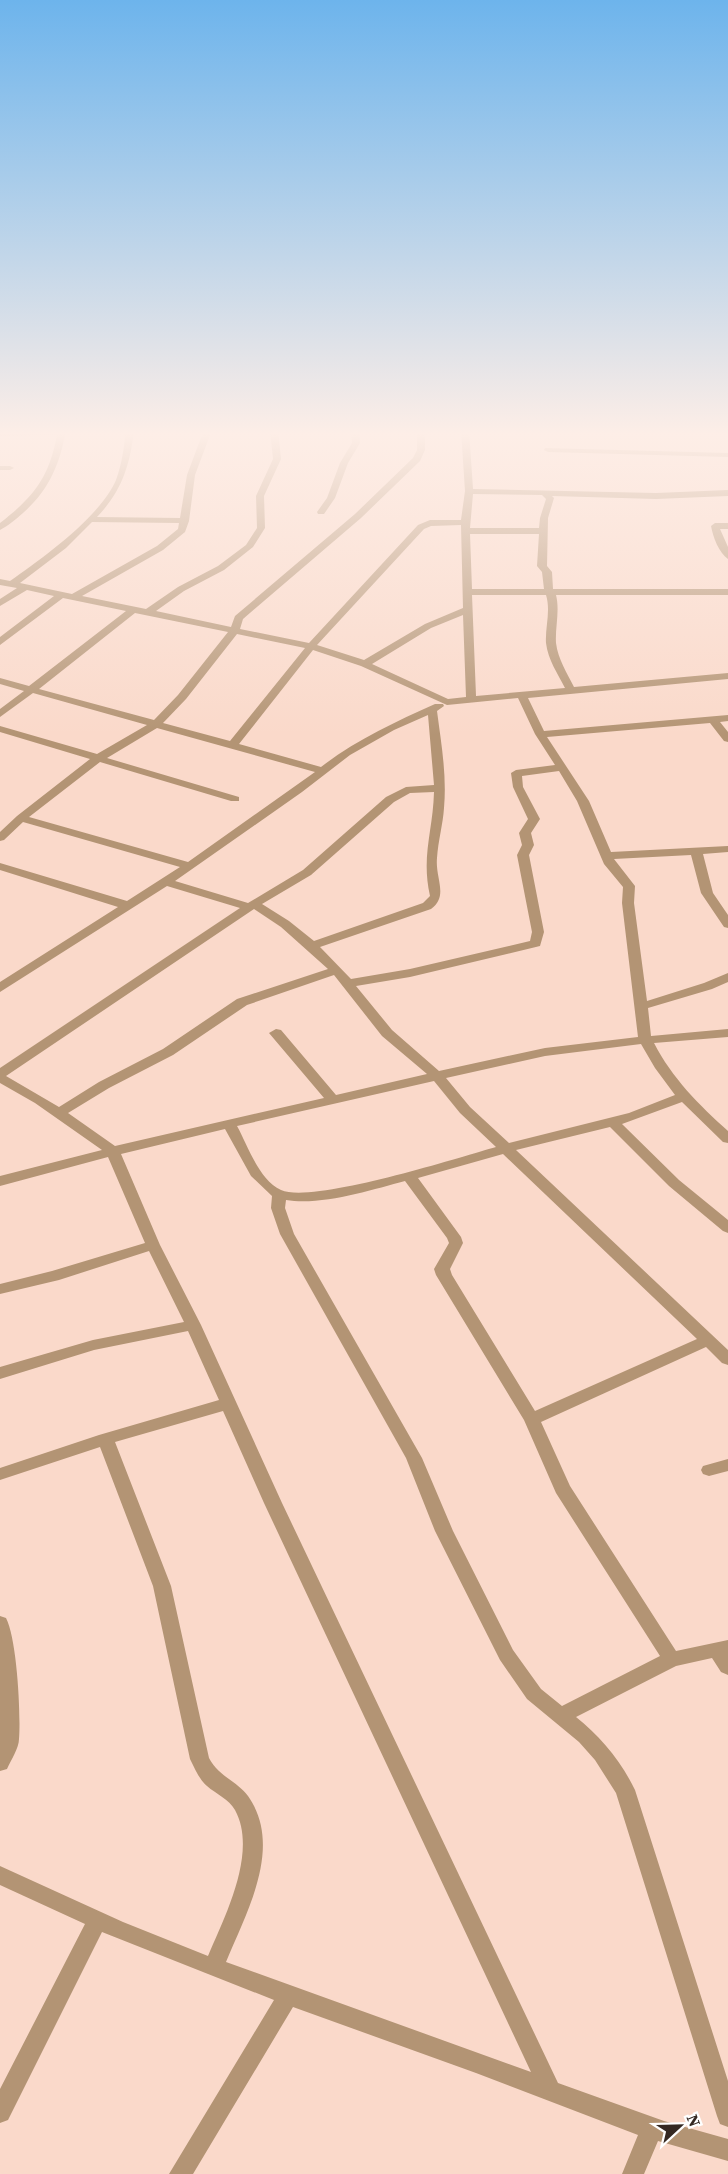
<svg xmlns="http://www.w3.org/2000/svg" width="728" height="2174" viewBox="0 0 728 2174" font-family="'Source Serif 4',serif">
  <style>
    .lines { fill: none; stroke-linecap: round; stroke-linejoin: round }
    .minor { fill: #b39474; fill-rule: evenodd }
  </style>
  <rect width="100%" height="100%" fill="#fad9ca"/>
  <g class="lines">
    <!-- minor -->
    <path class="minor" d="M58 430H66C60 464 49 490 23 513 16 519 8 526 0 530V523C36 495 50 476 58 430Z
      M126 430H134C130 465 122 491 97 517L180 518 187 475 202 435 200 430H208L210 435 195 475 189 521 185 532 163 550 82 596 146 609 178 587 218 566 246 545 257 528 256 496 273 459 270 430H278L281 459 264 496 265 528 253 547 224 570 184 591 156 611 231 627 235 616 355 514 413 458 417 450V430H425V450L420 461 361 518 243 619 240 629 309 643 418 525 430 520H461L465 491 461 430H469L473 489 656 493 728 490V496L656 499 552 496 554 498 548 518 547 566 552 572 553 589H728V595H556C560 611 555 627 556 643 558 659 567 673 574 687L728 673V679L528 698 544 731 728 715V721L720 722 728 732V742L724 741 710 723 547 737 589 801 611 852 728 846V852L703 854 713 893 728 915V928L724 927 701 893 691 855 614 859 635 886 634 903 647 1001 704 983 728 973V982L712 989 648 1008 651 1036 728 1029V1037L654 1043C672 1078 699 1105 728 1131V1143L723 1142 682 1102 622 1124 679 1180 728 1220V1233L723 1231 669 1186 610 1127 516 1150 728 1350V1365L722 1363 706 1347 541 1422 570 1486 676 1651 728 1640V1675L721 1672 712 1658 676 1666 576 1717C600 1736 621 1761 635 1790L728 2081V2127L720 2124 717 2116 616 1793 595 1760 579 1742 527 1699 500 1660 435 1531 406 1458 280 1234 271 1208 272 1196 251 1176 225 1129 121 1154 160 1245 201 1325 282 1503 558 2083 664 2121 728 2139V2161L658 2141 644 2174H622L638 2135 476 2073 293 2007 193 2174H169L274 2000 102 1932 8 2120 0 2123V2089L85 1924 0 1885V1866L123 1922 208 1956C225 1916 258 1852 235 1810 229 1799 216 1794 207 1786 199 1779 195 1769 190 1759L153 1586 100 1447 0 1480V1468L99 1435 219 1400 188 1331 94 1350 0 1379V1367L93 1340 184 1322 149 1251 59 1280 0 1294V1284L52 1271 145 1243 108 1157 0 1186V1176L102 1150 35 1103 0 1083V1068L240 908 167 886 0 992V982L118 907 0 870V863L127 901 180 867 23 822 4 840 0 841V832L17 816 90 759 0 732V726L97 754 147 725 33 693 0 717V709L24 691 0 684V678L29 686 126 611 63 598 0 645V637L54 596 27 590 0 606V599L17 588 0 585V579L10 581C43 558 100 517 116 480 122 464 124 447 126 430ZM473 494 542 495 546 499 540 518 539 528H470ZM92 522 179 523 178 529 157 546 72 594 20 583 66 548ZM461 525 463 608 425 624 364 660 317 645 424 529 431 526ZM470 534H539L537 566 542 572 544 589H472ZM472 595H546C551 611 545 627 546 643 548 660 558 674 565 688L476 696ZM135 613 228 632 178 695 154 720 39 689ZM463 615 466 697 448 699 372 664 431 628ZM237 634 305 648 230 741 163 723 186 699ZM313 650 361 666 447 705 518 698 535 734 555 765 516 770 511 773 513 787 528 819 519 833 522 845 517 855 532 932 530 941 410 969 351 979 320 947 431 909C449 896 435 878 437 858 438 841 443 824 444 808 447 775 441 742 437 711L444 706 443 704H435C395 722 356 740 321 767L239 744ZM428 715 434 785 406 787 386 797 303 870 248 903 175 881 302 792 350 755 394 730ZM157 728 315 772 188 862 29 817 100 762 231 801H239V797L107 758ZM559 771 577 801 604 864 623 887 622 903 638 1037 545 1048 439 1071 392 1030 356 986 410 977 540 946 544 932 529 855 534 845 531 833 540 819 523 787 522 776ZM434 792C433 831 421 856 430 896L423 903 314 941 289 921 262 904 311 875 394 802 410 793ZM254 909 281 927 328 969 237 999 163 1049 99 1082 59 1107 6 1076ZM334 975 382 1036 427 1074 336 1095 281 1030 276 1029 269 1033 324 1098 115 1146 68 1113 109 1088 173 1055 247 1005ZM641 1044 655 1068 675 1095 629 1113 509 1143 470 1107 446 1078 545 1056ZM434 1081 460 1113 496 1147C457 1158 313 1204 281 1190 259 1180 248 1146 237 1126ZM503 1154 697 1339 535 1411 452 1275 450 1269 463 1243 461 1237 418 1178ZM405 1181 447 1238 449 1243 434 1269 436 1275 524 1420 556 1493 660 1656 562 1706 541 1689 513 1650 453 1531 422 1458 294 1234 285 1208 286 1200C321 1206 371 1190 405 1181ZM223 1411 264 1503 531 2072 226 1962C246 1913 284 1847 248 1796 237 1781 218 1776 209 1758L171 1586 115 1442Z
      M351 430H359L360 443 348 463 335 498 324 514H318L317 512 327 498 340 463 352 443Z
      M56 431V435H53L0 436V432Z
      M545 448 728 453V457L548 452 544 450Z
      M0 466H10L14 468 10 470H0Z
      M728 523V529H720L728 547V559C719 553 713 537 711 526L715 523Z
      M728 1459V1471L709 1476 703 1474 701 1470 703 1466Z
      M0 1616 6 1618C17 1639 21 1714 19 1739 19 1748 11 1760 7 1769L0 1771Z"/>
  </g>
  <!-- sky -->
  <linearGradient id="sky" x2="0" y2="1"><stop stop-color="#6db4ec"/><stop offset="0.59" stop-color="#fdeee7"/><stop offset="1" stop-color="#fdeee7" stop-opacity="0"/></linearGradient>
  <rect width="728" height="735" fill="url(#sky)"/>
  <!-- north arrow -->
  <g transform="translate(680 2126) rotate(68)" stroke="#ffffff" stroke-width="4.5" paint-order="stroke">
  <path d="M0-4.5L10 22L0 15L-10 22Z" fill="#342822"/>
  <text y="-9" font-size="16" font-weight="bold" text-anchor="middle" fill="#342822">N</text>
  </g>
</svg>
